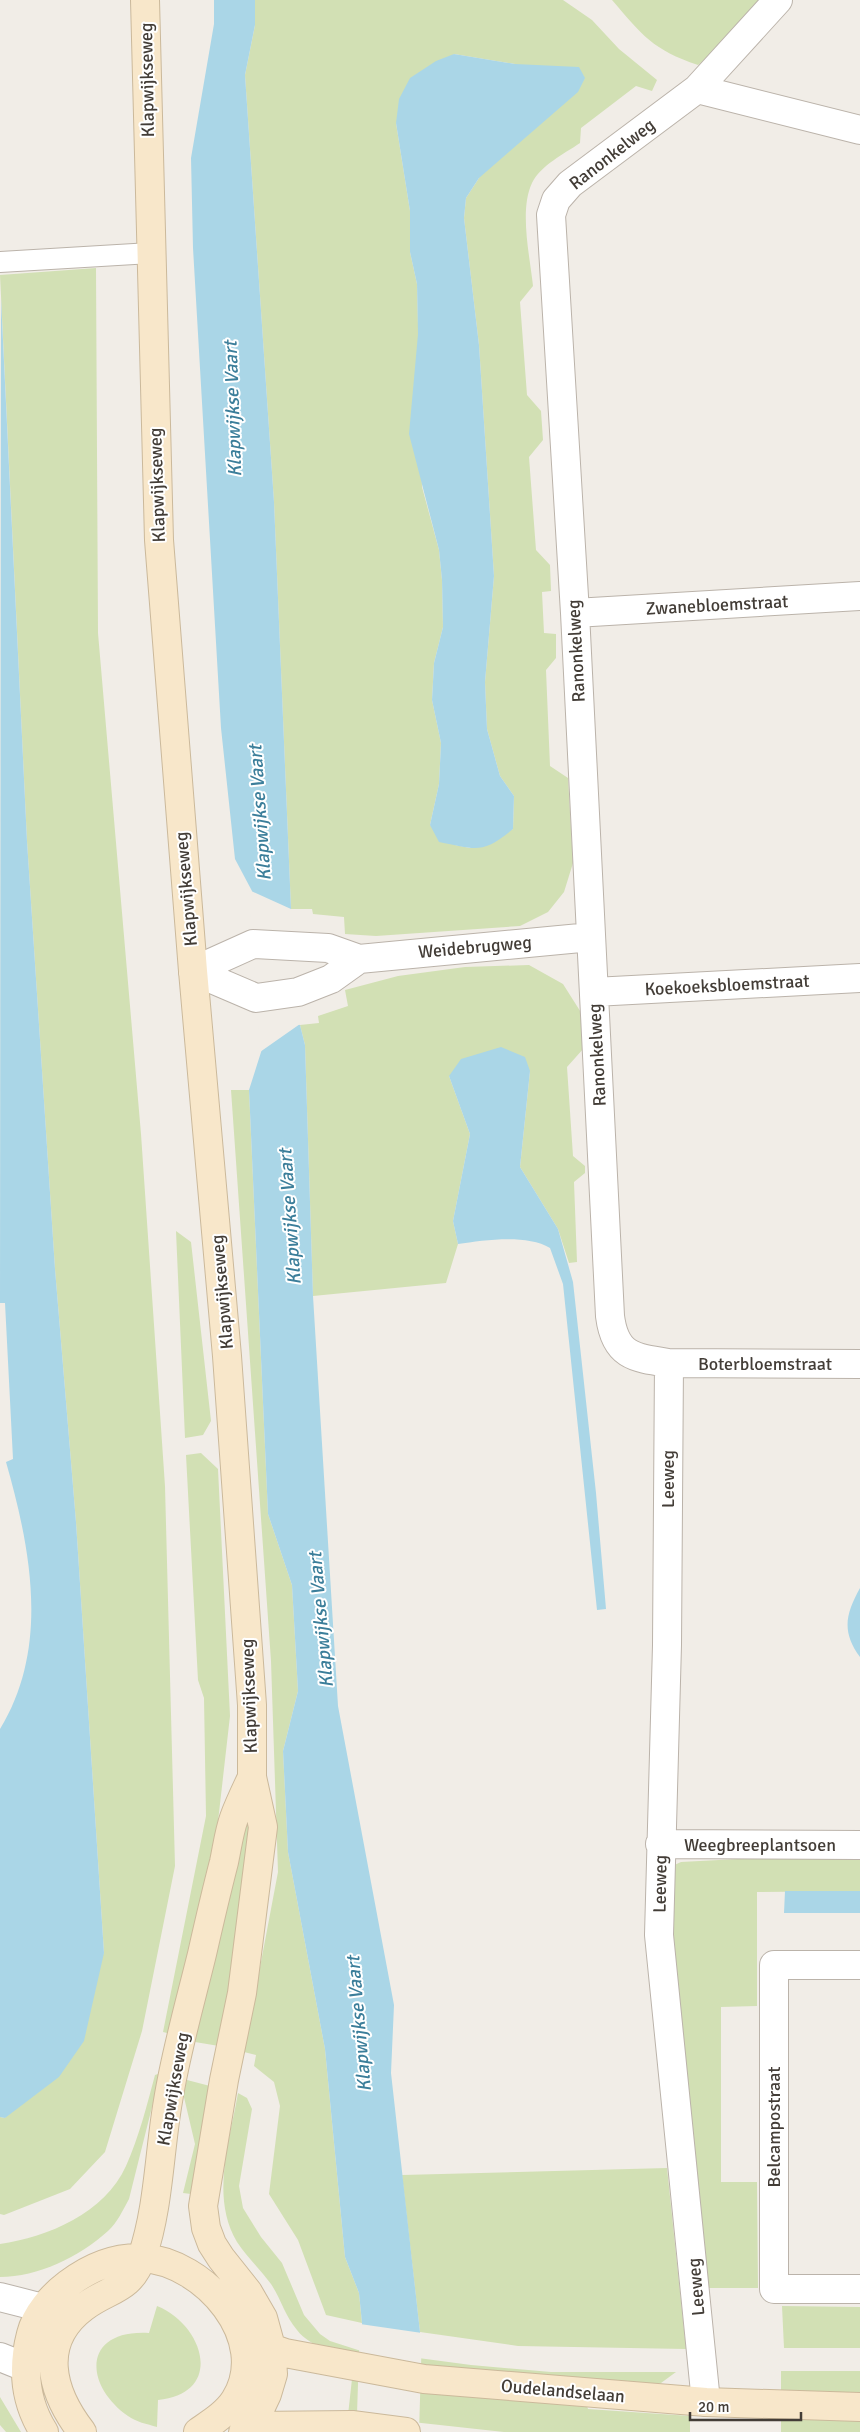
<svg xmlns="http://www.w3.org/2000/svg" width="860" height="2432" viewBox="0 0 860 2432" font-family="Signika,sans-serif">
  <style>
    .green { fill: #d2e0b4; fill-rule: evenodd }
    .water { fill: #aad6e7 }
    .pier { fill: #f1ede7 }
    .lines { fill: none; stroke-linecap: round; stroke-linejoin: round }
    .service-casing { stroke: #bbb3aa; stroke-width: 22 }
    .minor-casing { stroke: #bbb3aa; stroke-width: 30 }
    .tertiary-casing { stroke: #bbb3aa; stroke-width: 30 }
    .secondary-casing { stroke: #cbb99b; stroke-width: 30 }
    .service { stroke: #fff; stroke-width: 20 }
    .minor { stroke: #fff; stroke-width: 28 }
    .tertiary { stroke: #fff; stroke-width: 28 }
    .secondary { stroke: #f8e7ca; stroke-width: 28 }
    .labels { text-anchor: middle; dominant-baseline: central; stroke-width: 4; stroke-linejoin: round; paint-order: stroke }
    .street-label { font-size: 18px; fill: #433d37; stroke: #fff }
    .water-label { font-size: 19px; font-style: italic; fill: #3b7e9a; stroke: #fff }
  </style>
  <rect width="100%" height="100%" fill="#f1ede7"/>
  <!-- green -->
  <path class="green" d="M255 0H563L592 20 619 49 657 80 652 91 636 86 581 128 580 143C564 154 541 165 532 183 519 210 530 257 533 286L520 302 527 395 541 411 543 440 529 457 536 550 550 565 551 591 542 592 544 633 556 634V658L546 670 550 766 568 778 573 863 564 892 548 912 520 926 376 936 345 934 344 917 313 914 312 909H291L274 502 245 75 255 25ZM454 54 515 64 479 178 466 198 464 218 479 345 494 576 485 682 487 729 500 776 514 796 513 829 470 848 455 845 430 825 439 784 441 743 432 700 434 663 443 627 442 580 439 550 422 487 417 284 410 252V211L396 123Z
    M612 0H759L720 47 698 65C653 50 642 35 612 0Z
    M96 268 98 633 141 1134 165 1486 175 1866 142 2031 105 2152 70 2189 4 2215 0 2214V2117L5 2118 104 1953 76 1522 55 1269 27 841 0 275Z
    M529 965 563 984 582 1014 584 1048 567 1067 573 1156 585 1166V1173L574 1182 577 1262 569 1263 558 1229 520 1167 530 1071 449 1076 470 1134 453 1221 458 1244 446 1283 313 1296 305 1045 300 1025 319 1023 318 1016 348 1006 345 990 398 976 465 967Z
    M231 1090H249L268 1514 292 1585 298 1691 283 1751 288 1852 325 2049 345 2257 359 2293 362 2323 326 2315 298 2240 269 2194 280 2106 274 2082 254 2066 256 2055 244 2052 278 1872 271 1661Z
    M176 1231 191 1242 211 1421 203 1435 185 1438Z
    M201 1453 218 1469 230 1716 216 1839 171 2034 163 2032 206 1816 204 1698 198 1680 186 1455Z
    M245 1818 251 1822 245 1911 219 2046 195 2042 235 1870Z
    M757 1858H860V1891L757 1892V2006L721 2007V2182H757L758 2288H709L665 1886 670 1867 681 1862Z
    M158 2074 160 2075 129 2199C123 2210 117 2223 108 2231 79 2257 38 2277 0 2277V2244C48 2237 105 2213 126 2166 139 2137 147 2105 155 2075Z
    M187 2080 210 2086 191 2194 183 2193 195 2144 183 2093Z
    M238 2093 247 2098 252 2109 239 2186 243 2208 261 2237 282 2263 304 2315 320 2334 330 2341 358 2350 471 2365 551 2372H676L661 2383 650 2384 366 2361C344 2354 311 2349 297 2330 285 2316 281 2299 271 2284 260 2269 247 2257 237 2242 210 2197 230 2140 238 2093Z
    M667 2168 686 2349 518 2346 420 2332 402 2175Z
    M157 2306C204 2325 225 2393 158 2400L157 2427C147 2424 136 2422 128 2416 82 2383 84 2329 149 2333Z
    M782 2306 860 2307V2348H784Z
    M781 2371H860V2395H781Z
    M352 2379 587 2406 588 2409 690 2416V2432H504L348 2415Z
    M0 2397 21 2432H6L0 2425Z
    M781 2414H860V2432H781Z"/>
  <!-- water -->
  <path class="water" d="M214 0H255V25L245 75 274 502 291 909 289 911 297 1024 300 1025 305 1045 313 1296 338 1706 394 2005 391 2073 420 2332 416 2432 359 2414 362 2323 359 2293 345 2257 325 2049 288 1852 283 1751 298 1691 292 1585 268 1514 249 1090 262 1049 252 891 235 859 221 728 193 248 191 158 214 24Z
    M454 54 515 64 579 67 585 78 578 92 479 178 466 198 464 218 479 345 494 576 485 682 487 729 500 776 514 796 513 829C482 855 476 849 439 842L430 825 439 784 441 743 432 700 434 663 443 627 442 580 439 550 409 434 418 334 417 284 410 252V211L396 123 399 99 410 78 436 61Z
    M1 299 27 841 55 1269 76 1522 104 1953 84 2041 59 2077 5 2118 0 2117V1729C50 1647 31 1550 6 1462L13 1459 5 1303H0Z
    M501 1047 525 1057 530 1071 520 1167 558 1229 573 1282 596 1493 606 1609 597 1610 563 1284 550 1248C527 1234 485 1240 458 1244L453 1221 470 1134 449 1076 461 1059Z
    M860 1588V1657C841 1631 846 1614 860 1588Z
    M785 1891H860V1913H784Z"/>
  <!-- pier -->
  <path class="pier" d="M249 890 291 909 300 1024 260 1052Z
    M360 2324 422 2333 419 2432 357 2414Z"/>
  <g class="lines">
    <defs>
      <path id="service" d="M0 262 151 253"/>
      <path id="minor" d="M778 0 697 89 570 184 556 200 551 215 575 613 610 1316C615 1356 634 1358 669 1363L860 1364
        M697 89 860 130
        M575 613 860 596
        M193 971 253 944 328 948 359 959 591 937
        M193 971 256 998 298 992 331 979 359 959
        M594 992 860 978
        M669 1363 667 1645 659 1935 706 2402
        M660 1844 860 1845
        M860 1965H774V2289H860"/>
      <path id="tertiary" d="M0 2297 43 2308
        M0 2357 25 2367"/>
      <path id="secondary" d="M145 0 159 540 193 971 227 1356 252 1705V1777L263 1827 242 1993 224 2080 203 2206 206 2228 212 2244 221 2258 248 2292 263 2318 271 2347 273 2374 267 2394 259 2411 243 2432
        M242 2338 285 2353 424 2379 706 2402 860 2407
        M248 2426 352 2425 406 2432
        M44 2432C25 2402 22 2368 31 2334 36 2314 52 2296 68 2284 89 2268 114 2257 142 2258 204 2261 273 2339 235 2400 226 2414 211 2423 198 2432
        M82 2432C51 2392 37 2342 84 2307 109 2288 130 2291 142 2257 159 2207 159 2153 168 2101 176 2051 190 2003 202 1954 209 1923 216 1893 224 1862 227 1848 229 1832 234 1818 239 1804 246 1790 252 1777"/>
    </defs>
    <!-- service casing -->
    <use href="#service" class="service-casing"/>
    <!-- minor casing -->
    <use href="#minor" class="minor-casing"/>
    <!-- tertiary casing -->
    <use href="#tertiary" class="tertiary-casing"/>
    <!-- secondary casing -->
    <use href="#secondary" class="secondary-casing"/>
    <!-- service -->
    <use href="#service" class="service"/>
    <!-- minor -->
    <use href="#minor" class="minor"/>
    <!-- tertiary -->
    <use href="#tertiary" class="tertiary"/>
    <!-- secondary -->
    <use href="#secondary" class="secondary"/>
  </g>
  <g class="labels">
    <!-- street labels -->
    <g class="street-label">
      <text transform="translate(147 80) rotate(-91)">Klapwijkseweg</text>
      <text transform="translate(612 154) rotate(-38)">Ranonkelweg</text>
      <text transform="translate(157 485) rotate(-92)">Klapwijkseweg</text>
      <text transform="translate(717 605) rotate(-3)">Zwanebloemstraat</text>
      <text transform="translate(576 651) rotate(-93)">Ranonkelweg</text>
      <text transform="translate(186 889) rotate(-95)">Klapwijkseweg</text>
      <text transform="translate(475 947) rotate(-5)">Weidebrugweg</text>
      <text transform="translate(727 985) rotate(-3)">Koekoeksbloemstraat</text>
      <text transform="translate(597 1055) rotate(-93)">Ranonkelweg</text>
      <text transform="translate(222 1292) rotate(-95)">Klapwijkseweg</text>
      <text x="765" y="1364">Boterbloemstraat</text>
      <text transform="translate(668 1479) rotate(-90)">Leeweg</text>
      <text transform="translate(249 1696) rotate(-92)">Klapwijkseweg</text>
      <text x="760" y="1845">Weegbreeplantsoen</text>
      <text transform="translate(660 1884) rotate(-89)">Leeweg</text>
      <text transform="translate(173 2089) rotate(-80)">Klapwijkseweg</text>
      <text transform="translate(774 2127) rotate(-90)">Belcampostraat</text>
      <text transform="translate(696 2287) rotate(-95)">Leeweg</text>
      <text transform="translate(563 2391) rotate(5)">Oudelandselaan</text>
    </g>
    <!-- water labels -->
    <g class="water-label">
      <text transform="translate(233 409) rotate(-92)">Klapwijkse Vaart</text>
      <text transform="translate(260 813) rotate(-94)">Klapwijkse Vaart</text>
      <text transform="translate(290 1217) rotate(-94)">Klapwijkse Vaart</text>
      <text transform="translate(321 1620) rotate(-95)">Klapwijkse Vaart</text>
      <text transform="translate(359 2024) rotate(-95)">Klapwijkse Vaart</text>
    </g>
  </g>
  <!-- scale -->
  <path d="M690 2412v8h111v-8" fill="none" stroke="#433d37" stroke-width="2.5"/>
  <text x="698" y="2412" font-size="15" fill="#433d37" stroke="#ffffff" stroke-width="4" paint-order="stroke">20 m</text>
</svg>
